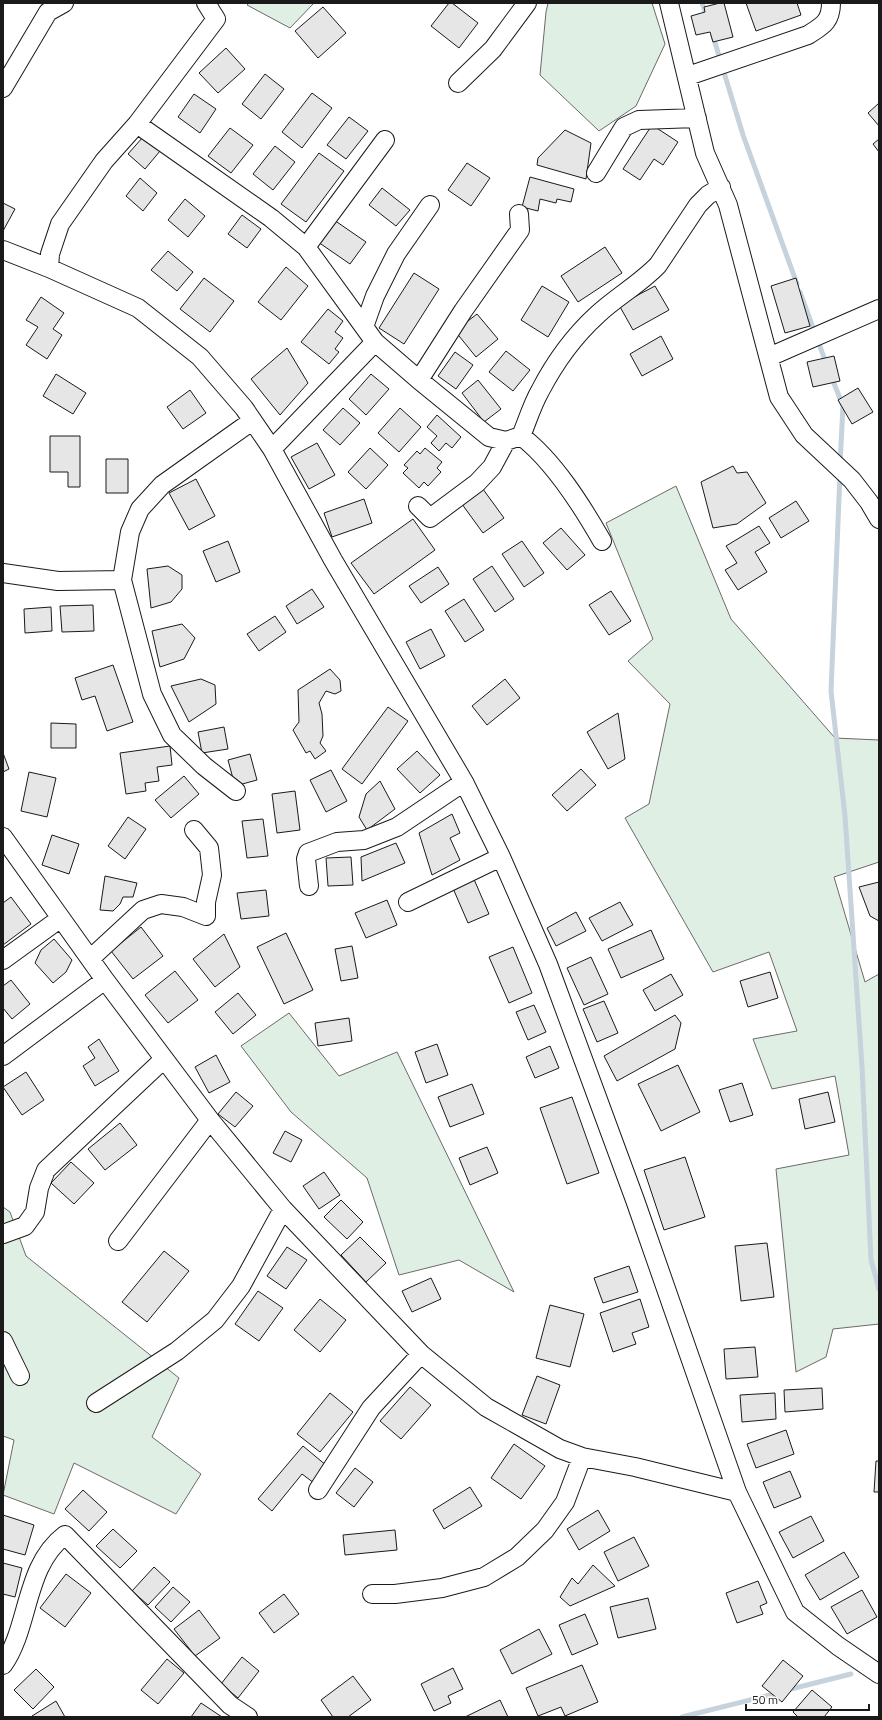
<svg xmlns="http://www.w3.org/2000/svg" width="882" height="1720" viewBox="0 0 882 1720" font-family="'Titillium Web',sans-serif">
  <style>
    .green { fill: #e0efe3; stroke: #6a6a6a }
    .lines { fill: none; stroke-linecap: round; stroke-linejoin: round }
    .stream { stroke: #c6d2dc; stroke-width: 5 }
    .building { fill: #e6e6e6; stroke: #1a1a1a }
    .minor-casing { stroke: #1a1a1a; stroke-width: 20 }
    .minor { stroke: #fff; stroke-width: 18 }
  </style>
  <rect width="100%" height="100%" fill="#fff"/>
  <!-- green -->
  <path class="green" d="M249 3H314L290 28 247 5Z
    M548 3H652L665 44 636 106 599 131 540 75 546 12Z
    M676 486 731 619 835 738 879 740V862L834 877 865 982 879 974V1324L833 1329 826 1357 796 1372 776 1169 849 1155 835 1076 772 1089 753 1039 797 1031 769 952 713 972 625 818 649 804 670 704 628 661 653 639 606 523Z
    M289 1013 339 1076 397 1052 514 1292 459 1260 399 1275 367 1178 291 1112 241 1046Z
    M3 1207 10 1212 26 1256 179 1378 152 1437 201 1474 176 1514 74 1463 54 1514 3 1495 14 1440 3 1436Z"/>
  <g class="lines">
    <!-- stream -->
    <path class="stream" d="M702 3 707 17
      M713 36 743 135 797 284
      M800 292 826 363
      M831 376 843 406 840 464
      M840 474 831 691 845 816 862 1067 871 1260 879 1289
      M787 1690 851 1674
      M682 1717 778 1693"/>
  </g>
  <!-- building -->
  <path class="building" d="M449 3H452L478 23 459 48 431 26Z
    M720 3H724L733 37 713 42 710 32 696 35 691 16 705 12 704 7Z
    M746 3H797L801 15 756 31Z
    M323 7 346 33 318 58 295 31Z
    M226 48 245 69 218 93 199 73Z
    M265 74 284 89 261 119 242 104Z
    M312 93 332 108 302 148 282 132Z
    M194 94 216 109 200 133 178 117Z
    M879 103V126L868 113Z
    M349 117 368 131 346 159 327 145Z
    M652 125 678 142 663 165 654 159 640 180 623 169Z
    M230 128 253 145 231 173 208 156Z
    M565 130 591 143 586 179 537 165 538 158Z
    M143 137 160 151 145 169 128 154Z
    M879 139V152L873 144Z
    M275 146 295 162 273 190 253 174Z
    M319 153 344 171 306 222 281 204Z
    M467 163 490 178 471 206 448 190Z
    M530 177 574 189 571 202 557 199 556 203 540 199 538 211 522 207Z
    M140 178 157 193 143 211 126 196Z
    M382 188 410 210 396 226 369 205Z
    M185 199 205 216 188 237 168 220Z
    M3 203 15 209 3 231Z
    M242 215 261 229 247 248 228 234Z
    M334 220 366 242 350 264 318 242Z
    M605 247 622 273 578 302 561 276Z
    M168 251 193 272 177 291 151 270Z
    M286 267 308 286 281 320 258 302Z
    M414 273 439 289 404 344 379 328Z
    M204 278 234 301 210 332 180 309Z
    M796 278 810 326 785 333 771 286Z
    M542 286 569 302 548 337 521 320Z
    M655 286 669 310 633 330 619 305Z
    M41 297 64 313 53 329 62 335 47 359 26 345 38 327 26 320Z
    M328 309 343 321 335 332 343 338 335 349 339 352 329 364 301 342Z
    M477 314 498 339 476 357 455 331Z
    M661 336 673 359 642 376 630 354Z
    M287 348 308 383 280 415 251 379Z
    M506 351 530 370 513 391 489 372Z
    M455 352 473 365 456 389 438 376Z
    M834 356 840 381 813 387 807 362Z
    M56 374 86 393 73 414 43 396Z
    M371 374 389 389 366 415 349 399Z
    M478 380 501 409 484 422 462 393Z
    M858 388 873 412 852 424 838 400Z
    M190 390 206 413 183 429 167 407Z
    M343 408 360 423 340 445 323 430Z
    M400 408 421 427 399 452 378 433Z
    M437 415 461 437 452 448 446 443 439 451 431 443 437 436 427 427Z
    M50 436H80V487H68V472H50Z
    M317 443 335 475 309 489 291 457Z
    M370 448 388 465 366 489 348 472Z
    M425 448 442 462 437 468 441 472 428 486 424 482 419 488 403 473 408 468 404 465 417 451 420 454Z
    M106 459H128V493H106Z
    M733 466 737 473 747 472 766 503 737 524 713 528 701 482Z
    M196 479 215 516 189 530 169 493Z
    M480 485 504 518 483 533 459 500Z
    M364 499 372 523 332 537 324 513Z
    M796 501 809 521 781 538 769 518Z
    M413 519 435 550 374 594 351 563Z
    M759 526 770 543 755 552 767 572 738 590 725 570 737 563 726 546Z
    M561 528 585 555 567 570 543 543Z
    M228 541 240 572 216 582 203 551Z
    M522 541 544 573 524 587 502 554Z
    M168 566 182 575V589L171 602 151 608 147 569Z
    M492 566 514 599 495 612 473 579Z
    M438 567 449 584 421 603 409 586Z
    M312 589 324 607 297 624 286 606Z
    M611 591 631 621 609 635 589 605Z
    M464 599 484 630 465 642 445 611Z
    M93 605 94 631 62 632 60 606Z
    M51 607 52 631 25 633 24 609Z
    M275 616 286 632 259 651 247 634Z
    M182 624 195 638 184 659 160 667 152 631Z
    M431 629 445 656 420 669 406 642Z
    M113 665 133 722 107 731 95 696 82 700 75 678Z
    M330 669 340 680 341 691 335 694 326 691 319 703 322 714 323 736 320 743 326 751 315 759 310 751 306 753 293 730 299 722 298 690Z
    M201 679 215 685 216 704 189 722 171 686Z
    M505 679 520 698 487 725 472 706Z
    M388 707 408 721 362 784 342 769Z
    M618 713 625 759 608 769 587 732Z
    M51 723 76 724V748H51Z
    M224 727 228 749 202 753 198 732Z
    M170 746 172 765 157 767 159 781 145 783 146 791 126 794 120 753Z
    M417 751 440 775 420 793 397 769Z
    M3 753 9 769 3 772Z
    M250 754 257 780 235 786 228 760Z
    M581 769 596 785 567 811 552 795Z
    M331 770 347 801 326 812 310 780Z
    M29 772 56 778 47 817 21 811Z
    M184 776 199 794 171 818 155 800Z
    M380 781 395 809 367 830 359 817 366 794Z
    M295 791 300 830 277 833 272 794Z
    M452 814 460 833 450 838 460 860 432 875 419 833Z
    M128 817 146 829 125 859 108 846Z
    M263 819 268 856 247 858 242 821Z
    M52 835 79 844 69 874 42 865Z
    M396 843 405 863 362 881 361 857Z
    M351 857 353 885 328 886 326 858Z
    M105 876 137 883 133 897H123L120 904 113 911 100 910Z
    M473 877 489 914 468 923 452 886Z
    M879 882V921L870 916 859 887Z
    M266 890 269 916 241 919 237 893Z
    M11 897 31 924 3 945V903Z
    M387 900 397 925 366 938 355 913Z
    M620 902 633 925 602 941 589 918Z
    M576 912 586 931 556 946 547 928Z
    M141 927 163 956 133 979 111 951Z
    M651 930 664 959 621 978 608 949Z
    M286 933 313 990 284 1004 257 947Z
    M224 934 240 967 215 987 193 959Z
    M54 939 72 960 66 972 53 983 35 963 41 950Z
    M352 946 358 978 341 981 335 949Z
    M513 947 532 993 509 1003 489 957Z
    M591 957 608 994 584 1005 567 968Z
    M175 971 198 1000 168 1023 145 995Z
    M770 972 778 998 748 1007 740 981Z
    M671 974 683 995 655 1011 643 990Z
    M11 980 30 1004 12 1019 3 1008V986Z
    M238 993 256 1015 233 1034 215 1012Z
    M604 1001 618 1033 597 1042 583 1009Z
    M534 1005 546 1032 528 1040 516 1012Z
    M675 1015 681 1023 675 1049 617 1081 604 1056Z
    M349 1018 352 1041 318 1046 315 1023Z
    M99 1039 119 1071 95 1086 83 1066 95 1058 88 1047Z
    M437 1044 448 1075 426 1083 415 1052Z
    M550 1046 559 1068 535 1078 526 1057Z
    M216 1055 230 1082 209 1093 195 1067Z
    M678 1065 700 1112 661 1131 638 1084Z
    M26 1072 44 1100 22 1115 3 1087Z
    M742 1083 753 1115 730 1122 719 1090Z
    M472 1084 484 1114 450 1127 438 1097Z
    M236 1092 253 1106 235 1127 218 1114Z
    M828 1092 835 1122 805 1129 799 1099Z
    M572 1097 599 1173 567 1184 540 1108Z
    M120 1123 137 1145 105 1170 88 1149Z
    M285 1131 302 1140 291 1162 273 1153Z
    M487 1147 498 1173 470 1185 459 1158Z
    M685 1157 705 1217 664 1230 644 1170Z
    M71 1162 94 1183 74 1204 51 1183Z
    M324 1172 340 1195 319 1209 303 1186Z
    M341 1200 363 1222 347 1239 324 1217Z
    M360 1237 386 1263 366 1282 341 1255Z
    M767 1243 774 1297 741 1301 735 1246Z
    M287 1247 307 1260 286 1289 267 1276Z
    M164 1251 189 1271 147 1322 122 1302Z
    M629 1266 638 1292 603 1303 594 1278Z
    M431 1278 441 1299 412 1312 402 1291Z
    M258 1291 283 1308 259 1341 235 1324Z
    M320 1299 346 1320 320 1352 294 1330Z
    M640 1299 649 1327 632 1333 636 1344 613 1352 600 1313Z
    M550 1305 584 1314 570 1367 536 1358Z
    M755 1347 758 1377 726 1379 724 1349Z
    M537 1376 560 1385 546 1424 522 1415Z
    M410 1387 431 1405 401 1439 380 1421Z
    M822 1388 823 1409 785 1412 784 1390Z
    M330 1393 353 1412 320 1452 297 1434Z
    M775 1393 776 1419 742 1422 740 1395Z
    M786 1430 794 1454 756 1468 747 1444Z
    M514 1444 545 1466 521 1499 491 1478Z
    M303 1446 327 1466 314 1483 302 1474 272 1511 258 1499Z
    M876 1461H879V1492H874Z
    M355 1468 373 1482 354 1507 336 1493Z
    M790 1471 801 1497 774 1508 763 1482Z
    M470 1487 482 1506 444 1529 433 1510Z
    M83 1490 107 1512 89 1531 65 1509Z
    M598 1510 610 1531 579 1550 567 1529Z
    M3 1515 34 1525 25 1555 3 1549Z
    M811 1516 824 1541 793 1558 779 1532Z
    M113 1529 137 1551 120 1568 96 1546Z
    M395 1530 397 1550 345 1555 343 1535Z
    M634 1537 649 1566 618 1581 604 1552Z
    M844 1552 859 1577 820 1600 805 1575Z
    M3 1563 22 1568 15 1597 3 1594Z
    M593 1565 615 1586 570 1606 560 1597 572 1578 578 1584Z
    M154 1567 170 1582 148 1605 132 1591Z
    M66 1574 91 1593 65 1627 40 1608Z
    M758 1581 767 1603 760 1606 763 1614 737 1623 726 1593Z
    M173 1587 190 1602 171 1622 155 1607Z
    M862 1590 877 1617 847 1634 831 1607Z
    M284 1594 299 1614 274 1633 259 1613Z
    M648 1598 656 1629 618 1638 610 1607Z
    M199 1610 220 1638 195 1656 174 1629Z
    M585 1614 598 1644 572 1655 559 1625Z
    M539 1629 552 1654 512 1674 500 1650Z
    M242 1657 259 1671 238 1698 221 1684Z
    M167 1659 184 1673 158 1704 141 1690Z
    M783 1660 803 1676 782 1702 762 1686Z
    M582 1665 598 1702 565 1716 561 1707 538 1716 526 1688Z
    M453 1668 463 1689 448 1696 451 1703 434 1711 421 1684Z
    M36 1669 54 1687 33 1709 14 1690Z
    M353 1676 371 1700 348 1717H333L321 1700Z
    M812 1690 832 1707 824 1717H798L793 1712Z
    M500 1700 508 1717H465Z
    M56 1701 65 1717H33L32 1716Z
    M201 1703 222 1717H191Z"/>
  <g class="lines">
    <defs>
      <path id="minor" d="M669 3 705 153 728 205 779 397 804 435 852 480 869 502 879 519
        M688 76 808 35C822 26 831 22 831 3
        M458 83 493 49 527 3
        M3 88 48 12 64 3
        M137 124 271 218 306 247 375 342 419 380 489 437 506 441 521 436C554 461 582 506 602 541
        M596 173 624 127 639 120 697 118
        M306 247 385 140
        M3 250 49 268 138 308 200 357 244 408 272 449 333 560 464 782 501 857 548 964 635 1200 737 1492 795 1612 838 1646 879 1674
        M49 268 50 254 60 224 104 161 137 124 216 19 206 3
        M364 327 375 296 396 254 430 205
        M769 357 879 309
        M419 380 463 311 520 230 519 214
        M521 436C527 422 532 405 540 391 554 364 574 336 597 315 616 297 640 284 658 265L698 205 708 195 721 187
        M272 449 375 342
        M418 506 430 518 477 483 492 467 506 441
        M3 573 58 581 122 580 130 532 140 509 162 485 252 421
        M122 580 152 694 172 735 204 766 236 791
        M3 837 105 980 210 1120 283 1209 421 1354 486 1407 560 1449 582 1457 635 1467 737 1492
        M309 886 306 859 308 853 337 842 364 840 397 827 464 782
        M408 902 501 857
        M90 959 143 910 161 904 183 907 206 916V902L212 875 209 848 194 830
        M3 960 61 918
        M3 1056 105 980
        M3 1234 25 1226 35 1212 39 1188 46 1170 164 1059
        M118 1241 210 1120
        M3 1341 20 1376
        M96 1403 177 1351 215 1320 241 1286 283 1209
        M318 1490 371 1408 421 1354
        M372 1594H395L442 1588 484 1577 517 1557 545 1530 565 1502 582 1457
        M3 1665C30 1627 24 1566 65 1535L230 1705 248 1717"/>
    </defs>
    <!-- minor casing -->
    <use href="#minor" class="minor-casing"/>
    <!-- minor -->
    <use href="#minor" class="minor"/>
  </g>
  <!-- border -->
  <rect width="882" height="1720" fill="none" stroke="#1a1a1a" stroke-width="8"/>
  <!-- scale -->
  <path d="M746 1704v6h123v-6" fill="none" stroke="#1a1a1a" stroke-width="2"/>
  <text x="752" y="1704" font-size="12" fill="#1a1a1a" stroke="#ffffff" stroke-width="3" paint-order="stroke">50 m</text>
</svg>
